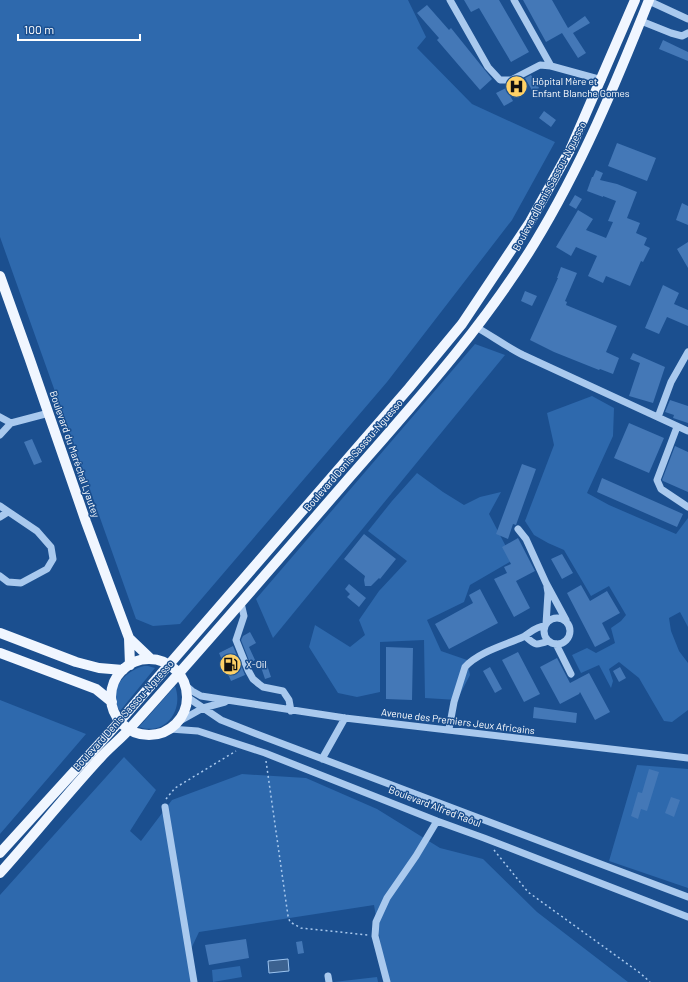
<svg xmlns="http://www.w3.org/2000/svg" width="688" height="982" viewBox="0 0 688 982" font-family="Barlow,sans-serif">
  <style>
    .green { fill: #2e69ad }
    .water { fill: #3c6290; stroke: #9cc4f0 }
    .building { fill: #4478b7 }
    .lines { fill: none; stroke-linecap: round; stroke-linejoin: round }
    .path { stroke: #a9c9ee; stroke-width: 1.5; stroke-dasharray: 2 3; stroke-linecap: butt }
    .minor { stroke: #a9c9ee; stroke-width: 7 }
    .major { stroke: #f0f6ff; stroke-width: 10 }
    .labels { text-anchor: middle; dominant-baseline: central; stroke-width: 3; stroke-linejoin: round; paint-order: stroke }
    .poi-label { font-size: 10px; fill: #fff; stroke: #1b4f8f; text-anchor: start }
    .street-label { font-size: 10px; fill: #fff; stroke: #1b4f8f }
  </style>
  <rect width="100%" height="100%" fill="#1b4f8f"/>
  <!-- green -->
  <path class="green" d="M0 0H408L426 37 417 48 472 104 555 142 512 220 387 382 180 624 153 626 136 619 0 237Z
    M475 344 505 355 273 638 256 599Z
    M592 396 614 408 613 436 587 493 609 505 676 534 688 518V627L680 612 669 618 671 631 679 651 688 663V710L672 722 664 721 639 678 619 662 609 669 613 681 611 688 599 665 581 673 572 655 587 648 596 653 615 643 611 628 621 621 626 615 609 586 591 596 564 550 548 543 534 535 525 521 554 445 547 413Z
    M417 473 443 492 464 505 480 497 501 492 489 514 513 560 470 585 464 602 427 620 441 651 467 660 470 675 457 700 425 698 424 640 380 642V692L357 697 338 693 309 647 315 625 350 647 365 635 359 620 379 591 407 561 368 531 392 501Z
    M144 666H148L155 668 120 711C106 692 124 671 144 666Z
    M175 686C184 710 166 736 139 727Z
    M0 700 86 734 0 834Z
    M124 757 156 790 130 831 141 841 172 800 242 774 306 778 377 809 440 848 483 859 537 912 628 982H387L374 905 199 932 190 951 196 982H0V895Z
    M637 765 688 769V888L609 861Z
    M240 966 242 977 213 982 212 970Z
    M377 977 378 982H334Z"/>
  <!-- water -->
  <path class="water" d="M288 959 289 971 269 973 268 961Z"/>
  <!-- building -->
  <path class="building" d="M464 0H499L529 52 511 62 479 8 471 12Z
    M523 0H552L568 28 585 16 590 23 573 33 586 53 578 58 562 33 546 42Z
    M427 5 449 30 451 28 492 79 480 90 437 40 439 38 417 13Z
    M663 40 688 52V61L659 49Z
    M531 75 539 88 533 92 525 78Z
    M506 88 513 101 504 106 496 93Z
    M544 111 556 120 551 127 539 118Z
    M617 143 656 158 647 181 608 166Z
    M596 170 603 173 600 180 617 184 637 192 627 218 640 223 636 233 647 238 644 245 650 248 643 262 641 261 630 286 606 276 603 283 588 276 597 256 576 247 571 256 556 247 578 210 593 219 586 230 606 238 613 222 608 221 616 201 603 196V197L587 191 592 177H593Z
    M575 195 582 199 576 209 569 205Z
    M682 203 688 206V225L676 220Z
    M688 242V268L677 249Z
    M561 267 577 273 565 301 567 302 566 305 617 326 606 352 619 358 613 374 600 369 599 370 554 352 530 340 558 278H557Z
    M663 285 679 293 674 304 688 310V326L667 317 659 334 645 328Z
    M525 291 537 296 532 306 521 301Z
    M633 353 665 367 653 403 629 396 640 363 630 359Z
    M670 400 688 406V423L673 418 674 415 665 412Z
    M629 423 664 438 649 473 614 458Z
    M32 439 42 462 34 465 24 442Z
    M675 446 688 452V492L663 481 662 480Z
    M522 464 536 469 516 525 513 524 508 539 496 534Z
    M602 478 683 514 677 527 597 492Z
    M364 534 396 559 380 579 379 578 371 586H365L364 580 365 576 344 559Z
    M518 538 535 571 516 581 530 608 514 617 494 579 507 573 504 567 511 564 502 547Z
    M562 554 573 573 562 579 551 559Z
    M349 584 366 598 359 607 347 597 350 594 345 589Z
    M581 585 590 601 607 591 620 613 602 623 610 639 595 647 567 593Z
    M480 589 498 623 449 649 435 624 473 603 469 595Z
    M250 632 256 643 249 647 255 660 250 663 241 640 243 636Z
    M233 646 245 675 231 681 219 653Z
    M386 647 413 648 412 700 386 699Z
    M518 652 540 694 524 702 502 660Z
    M557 658 570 683 589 673 610 712 595 720 580 692 579 694 560 704 540 667Z
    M267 665 271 677 265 679 261 667Z
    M490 667 502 689 495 693 483 671Z
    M620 667 626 678 619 682 613 671Z
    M534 707 577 713 576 723 533 718Z
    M649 769 659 772 647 811 641 809 638 819 631 816 638 792 642 793Z
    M671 797 680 800 674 817 665 813Z
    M246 939 249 958 209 965 205 945Z
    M302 941 304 953 298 954 296 942Z"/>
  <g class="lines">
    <!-- path -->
    <path class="path" d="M266 761 288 916 290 922 301 928 368 935
      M166 799 175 788 236 751
      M494 850 528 892 640 973 650 982"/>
    <!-- minor -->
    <path class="minor" d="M450 0 488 67 500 80H511L540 65 551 66 602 80
      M514 0 551 66
      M649 1 688 19
      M641 21 671 33 682 36 688 33
      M476 327C492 336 507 347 523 355L688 431
      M0 417 11 423
      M658 417 671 382 688 352
      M677 427 657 480 661 489 688 507
      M0 435 11 423 49 413
      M0 506 37 531 51 547 53 559 47 569 21 583 8 582 0 576
      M0 517 8 512
      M518 529 526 539 546 583 566 620
      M241 603 244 616 236 640 248 670 253 679 259 684 263 687 283 691 289 700 291 711
      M544 631a13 13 0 1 1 26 0a13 13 0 1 1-26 0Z
      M546 624 548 593 547 587
      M525 636C535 645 535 646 548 641
      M556 644 571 674
      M185 685 192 691 201 696 345 718 688 758
      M187 697 221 720 254 733 688 897
      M178 722 203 708 225 702
      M170 729 198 731 265 753 437 821 484 838 688 917
      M449 729 454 702 465 667C478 652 505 645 523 637 530 633 536 626 545 626
      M322 759 345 718
      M165 807 194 982
      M328 976 329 982
      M387 982 375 936 376 922 387 898 416 856 437 821"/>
    <!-- major -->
    <path class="major" d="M0 276 29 357 86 522 129 638 130 665
      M0 633 76 662 99 668 123 670
      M129 638 151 659
      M0 653 96 689 112 702
      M111 697a38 38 0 1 1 76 0a38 38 0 1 1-76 0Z
      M0 853 120 721 409 388 462 324 530 222 571 148 635 0
      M0 873C34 835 66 795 101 757 111 746 123 737 132 726 203 647 273 566 343 485 410 408 480 332 534 244 581 167 616 83 649 0"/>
  </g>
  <!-- icons -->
  <defs>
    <symbol id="hospital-disc" viewBox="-11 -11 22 22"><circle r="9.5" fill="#ffd166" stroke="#1b4f8f"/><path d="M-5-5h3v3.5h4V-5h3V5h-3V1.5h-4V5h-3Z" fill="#111"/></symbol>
    <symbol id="fuel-disc" viewBox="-11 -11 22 22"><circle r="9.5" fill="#ffd166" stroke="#1b4f8f"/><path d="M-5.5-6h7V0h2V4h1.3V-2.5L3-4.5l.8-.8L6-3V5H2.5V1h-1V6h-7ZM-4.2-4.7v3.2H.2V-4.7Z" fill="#111"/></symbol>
  </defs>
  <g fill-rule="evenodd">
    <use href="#hospital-disc" x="504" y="74" width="25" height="25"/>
    <use href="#fuel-disc" x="218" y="652" width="25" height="25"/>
  </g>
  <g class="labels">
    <!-- poi labels -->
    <g class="poi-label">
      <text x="532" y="81">Hôpital Mère et<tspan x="532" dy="12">Enfant Blanche Gomes</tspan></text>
      <text x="246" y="664">X-Oil</text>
    </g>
    <!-- street labels -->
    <g class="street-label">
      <text transform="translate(549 186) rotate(-62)">Boulevard Denis Sassou-Nguesso</text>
      <text transform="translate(75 454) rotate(71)">Boulevard du Maréchal Lyautey</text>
      <text transform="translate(353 455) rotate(-49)">Boulevard Denis Sassou-Nguesso</text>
      <text transform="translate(123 715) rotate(-48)">Boulevard Denis Sassou-Nguesso</text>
      <text transform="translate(458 721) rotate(7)">Avenue des Premiers Jeux Africains</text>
      <text transform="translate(435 806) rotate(21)">Boulevard Alfred Raôul</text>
    </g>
  </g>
  <!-- scale -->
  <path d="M18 34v6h122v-6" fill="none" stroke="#ffffff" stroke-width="2"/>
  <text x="24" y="34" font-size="12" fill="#ffffff" stroke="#1b4f8f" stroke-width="3" paint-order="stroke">100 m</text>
</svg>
